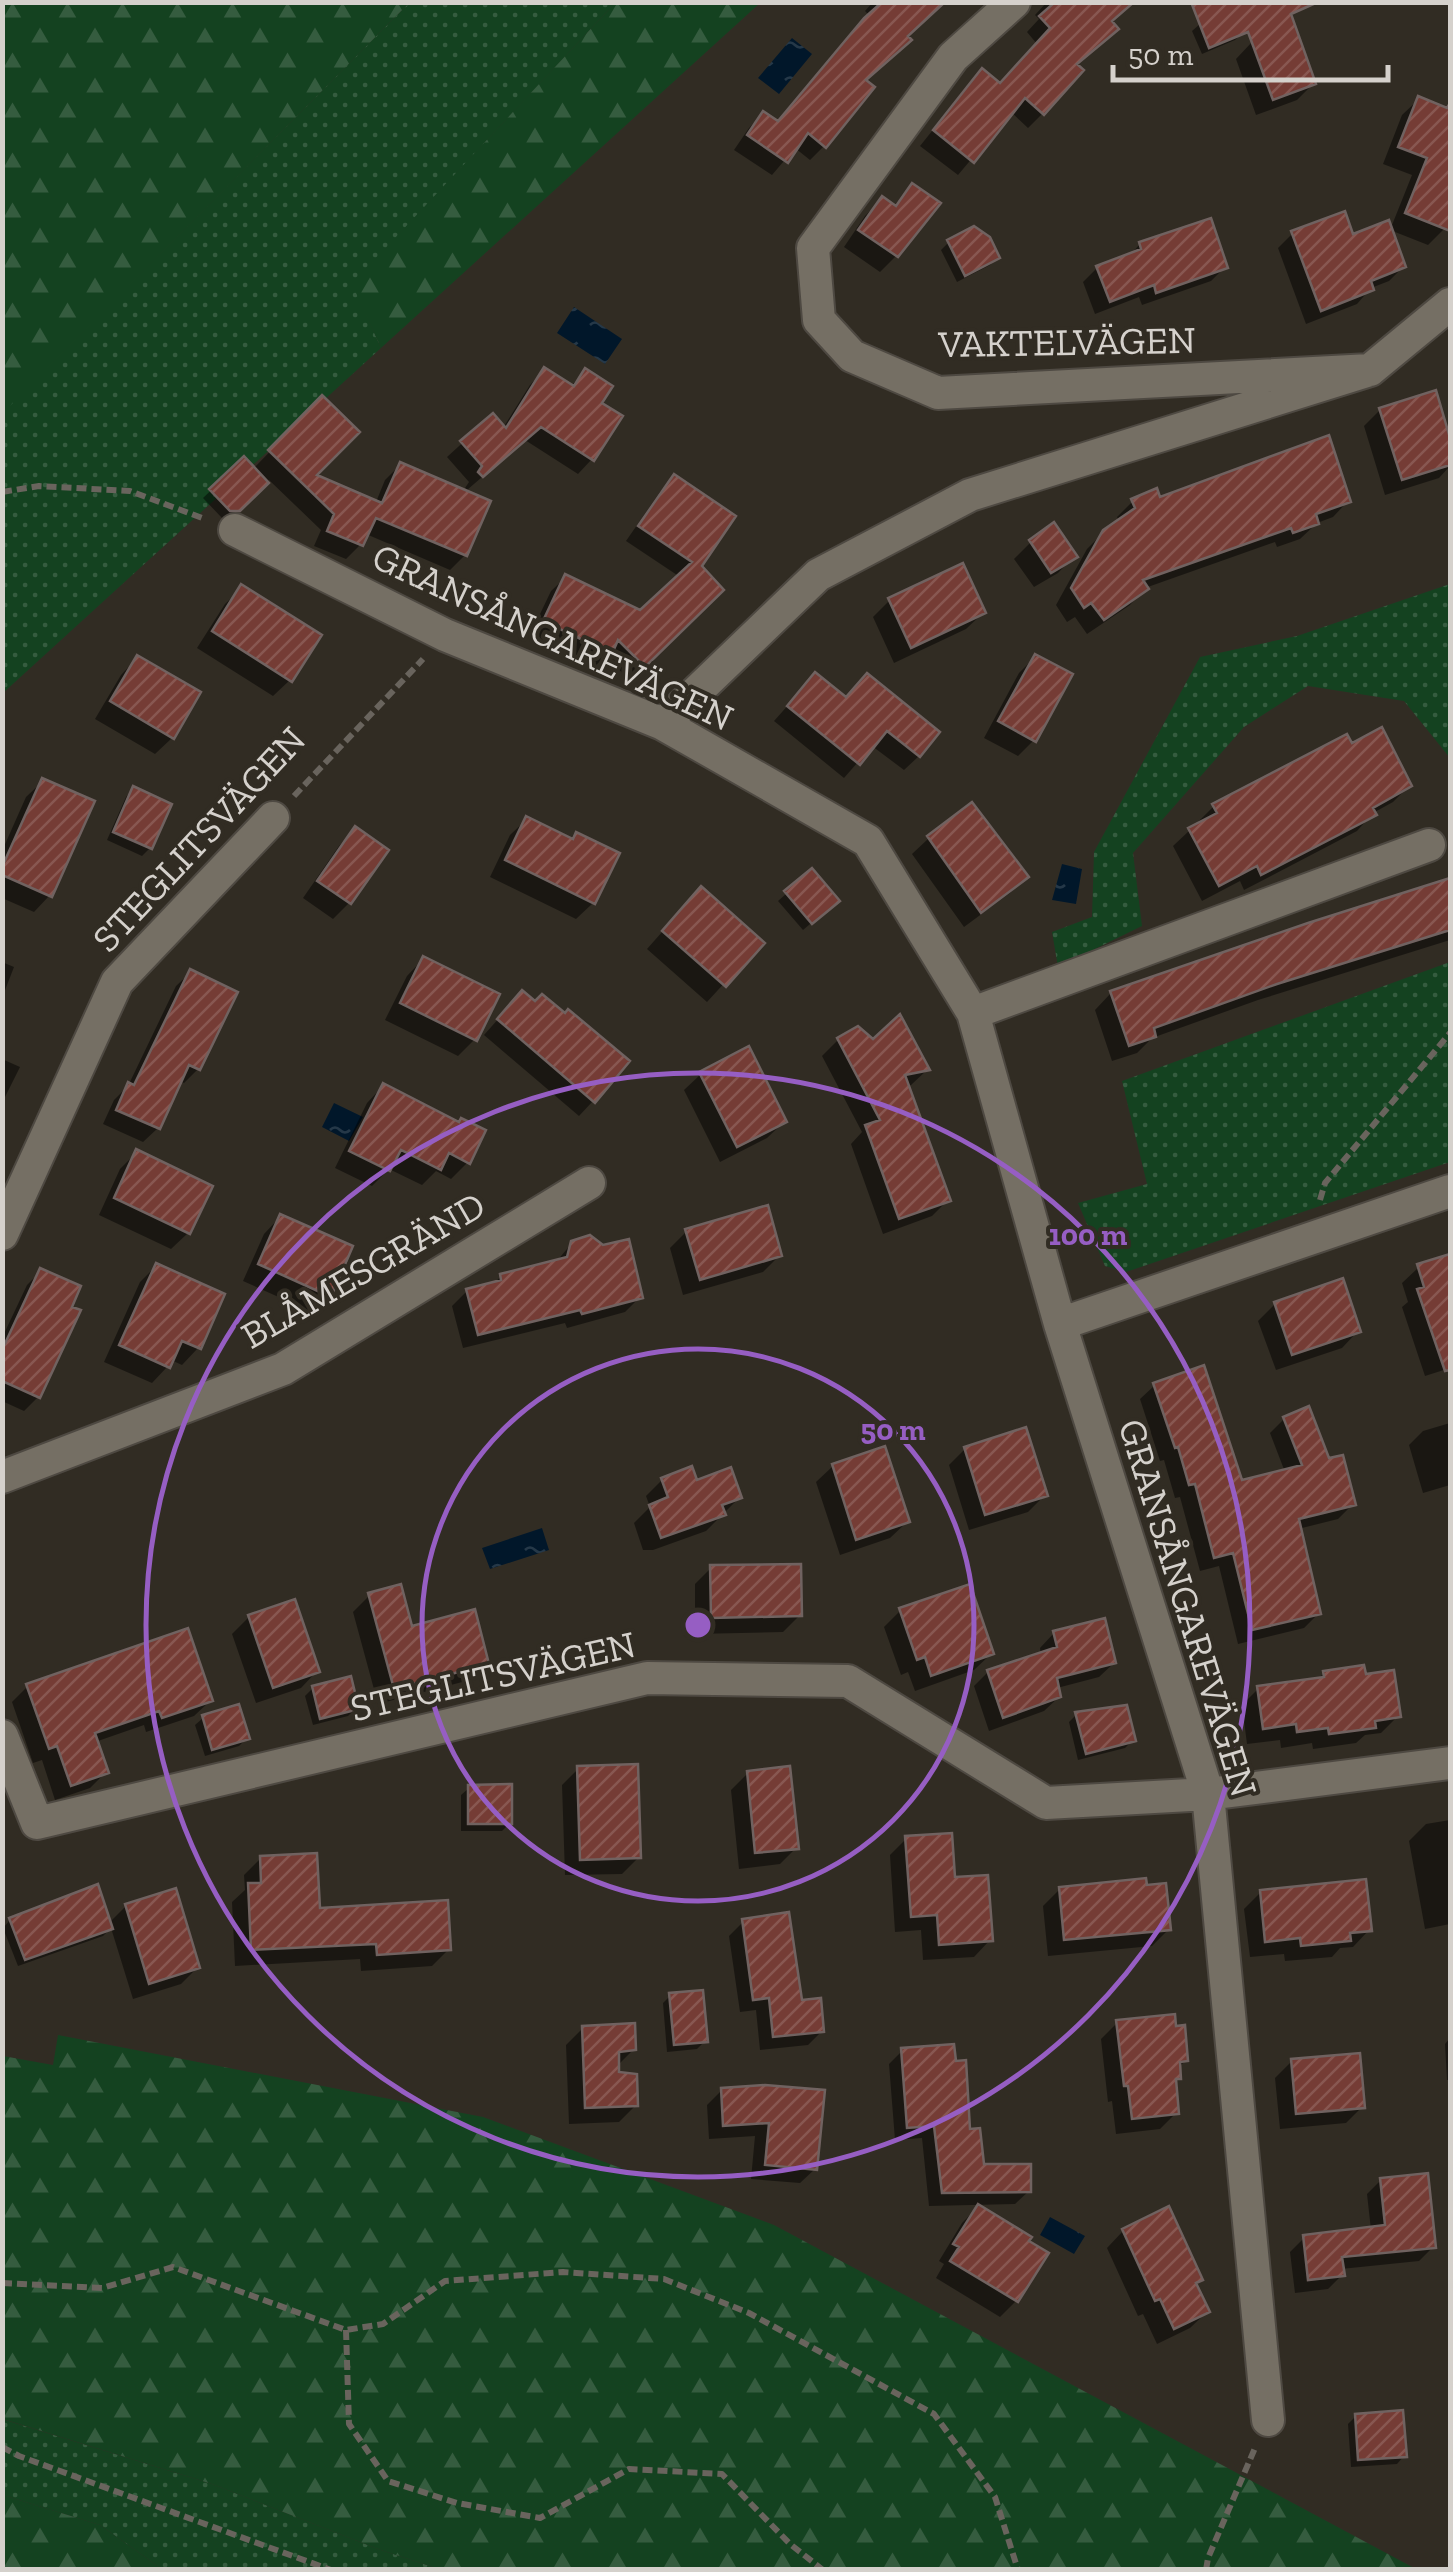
<svg xmlns="http://www.w3.org/2000/svg" width="1453" height="2572" viewBox="0 0 1453 2572" font-family="'Zilla Slab',serif">
  <style>
    .green { fill: url(#green-dots) }
    .forest { fill: url(#forest-firs) }
    .water { fill: url(#water-ripples) }
    .shadow { fill: #0007 }
    .building { fill: url(#building-hatch); stroke: #706260; stroke-width: 2.5 }
    .lines { fill: none; stroke-linecap: round; stroke-linejoin: round }
    .minor-casing { stroke: #4e4942; stroke-width: 36 }
    .path { stroke: #69645d; stroke-width: 6; stroke-dasharray: 10 5; stroke-linecap: butt }
    .minor { stroke: #756f64; stroke-width: 32 }
    .ring { fill: none; stroke: #965ec3; stroke-width: 5 }
    .labels { text-anchor: middle; dominant-baseline: central; stroke-width: 8; stroke-linejoin: round; paint-order: stroke }
    .street-label { font-size: 38px; fill: #d5d1cc; stroke: #312c23 }
    .centre { fill: #965ec3; stroke: #312c23; stroke-width: 5 }
    .ring-label { font-size: 30px; text-anchor: middle; font-weight: bold; fill: #965ec3; stroke: #312c23; stroke-width: 8; stroke-linejoin: round; paint-order: stroke }
  </style>
  <defs>
    <pattern id="green-dots" width="8" height="8" patternUnits="userSpaceOnUse" patternTransform="scale(2.5)"><rect width="8" height="8" fill="#144220"/><path d="M2 2h.1M6 6h.1" fill="none" stroke="#355c3f" stroke-width="1.8" stroke-linecap="round"/></pattern>
    <pattern id="forest-firs" width="22" height="20" patternUnits="userSpaceOnUse" patternTransform="scale(2.5)"><rect width="22" height="20" fill="#144220"/><path d="M5 1l3.5 6h-7zM16 11l3.5 6h-7z" fill="#355c3f"/></pattern>
    <pattern id="water-ripples" width="26" height="14" patternUnits="userSpaceOnUse" patternTransform="scale(2.5)"><rect width="26" height="14" fill="#01172a"/><path d="M2 4q2-2 4 0t4 0M15 11q2-2 4 0t4 0" fill="none" stroke="#253848"/></pattern>
    <pattern id="building-hatch" width="6" height="6" patternUnits="userSpaceOnUse" patternTransform="scale(2.5)"><rect width="6" height="6" fill="#753c35"/><path d="M-1 1l2-2M0 6l6-6M5 7l2-2" fill="none" stroke="#885751"/></pattern>
  </defs>
  <rect width="100%" height="100%" fill="#312c23"/>
  <!-- green -->
  <path class="green" d="M409 3H615L353 284 381 348 3 693 2 413Z
    M1450 584V758L1404 701 1308 686 1244 727 1133 853 1142 926 1058 967 1052 932 1092 917 1094 852 1200 657 1297 636Z
    M1450 962V1162L1126 1272 1105 1266 1078 1203 1147 1184 1122 1081Z
    M2 2419 212 2484 378 2549 439 2569H162L100 2525 3 2495Z"/>
  <!-- forest -->
  <path class="forest" d="M3 2 409 3 3 413 2 3Z
    M615 3H760L381 348 352 284Z
    M58 2035 483 2117 774 2225 1416 2569H439L378 2549 212 2484 3 2419V2056L53 2065Z
    M3 2495 100 2525 162 2569H3Z"/>
  <!-- water -->
  <path class="water" d="M792 38 812 54 779 94 758 78Z
    M574 307 622 339 605 364 557 333Z
    M1062 864 1082 869 1076 904 1052 900Z
    M334 1103 363 1117 349 1141 322 1127Z
    M542 1528 549 1550 490 1569 482 1548Z
    M1050 2217 1085 2236 1074 2254 1040 2235Z"/>
  <!-- shadow -->
  <path class="shadow" d="M873 2H943L905 37 863 81 824 146 810 160 795 148 772 175 734 150 749 128 763 114 777 123 870 16 865 11Z
    M1047 2H1116L1066 61 1075 77 1042 114 1028 128 1011 112 958 175 920 146 968 86H1000L1037 44 1027 32 1039 19 1035 15Z
    M1200 24 1243 33 1235 40 1202 54 1192 31Z
    M1252 42 1314 83 1297 100 1256 115 1236 59Z
    M1419 99 1450 111V151L1446 162 1450 163V214L1445 228 1428 245 1390 230 1412 175 1383 164 1402 115Z
    M912 186 937 204 896 256 880 272 844 247 865 216 882 199 893 207Z
    M1293 233 1352 237 1404 266 1389 281 1371 288 1357 304 1306 324 1278 248Z
    M948 243 997 258 990 265 957 282 941 250Z
    M1140 244 1225 267 1211 281 1142 305 1139 297 1095 314 1083 282 1097 268 1129 256Z
    M544 370 570 387 585 372 598 404 592 459 578 474 525 440 467 490 465 488 469 482 447 457 492 416 503 428 530 385Z
    M1434 393 1450 446V466L1439 478 1385 495 1364 426 1380 410Z
    M322 398 313 476 376 502 385 480 400 465 465 555 450 570 366 534 361 544 346 559 314 546 321 530 269 480 229 518H222L203 498 244 459 253 469Z
    M674 477 699 566 720 589 629 680 606 656 595 666 530 635 551 591 566 577 641 613 680 577 626 541 660 492Z
    M1159 500 1348 501 1333 517 1317 523 1300 539 1277 547 1275 542 1145 588 1130 605 1087 634 1075 617 1067 622 1056 605 1087 549 1104 532 1119 522 1117 517 1133 501Z
    M1031 542 1074 556 1058 573 1034 587 1014 559Z
    M242 588 290 680 273 696 197 648 225 604Z
    M890 600 983 613 966 629 894 663 873 617Z
    M1035 657 1034 740 1018 756 984 738 1019 673Z
    M137 658 197 693 172 738 155 754 95 719 121 675Z
    M815 675 845 699 852 691 919 756 904 770 872 746 844 778 774 721Z
    M1351 746 1409 786 1393 802 1373 813 1357 831 1244 890 1240 881 1202 901 1173 846 1190 830 1198 826 1197 823 1214 806Z
    M43 781 50 895 34 912 2 898V851L26 797Z
    M133 789 150 848 142 856 107 840 126 797Z
    M527 819 571 841 577 835 617 854 593 903 576 919 490 877 510 835Z
    M355 829 349 903 333 919 303 898 339 846Z
    M929 838 1026 877 1010 893 964 927 912 854Z
    M811 872 829 908 803 930 778 901Z
    M1450 881V940L1258 1000 1152 1038 1137 1053 1112 1061 1095 1010 1111 993 1325 921Z
    M685 906 761 943 707 1002 647 949Z
    M423 959 475 1039 458 1056 385 1020 407 976Z
    M2 962 14 967 2 998Z
    M191 972 198 1069 184 1083 179 1081 158 1128 143 1142 103 1124 114 1100 128 1086 176 986Z
    M508 1008 593 1101 579 1116 484 1035Z
    M838 1040 873 1043 927 1070 911 1085 907 1086 948 1200 932 1216 883 1234 851 1144 862 1132 822 1056Z
    M2 1059 20 1067 2 1103Z
    M701 1074 784 1122 767 1138 720 1162 684 1090Z
    M383 1086 458 1124 468 1162 451 1179 436 1171 422 1185 389 1169 372 1186 335 1168 367 1103Z
    M137 1152 188 1233 171 1249 99 1215 120 1169Z
    M280 1217 329 1295 312 1312 243 1281 264 1234Z
    M687 1231 779 1256 763 1272 683 1295 670 1248Z
    M572 1243 640 1297 625 1312 567 1328 565 1323 463 1348 452 1306 467 1291 493 1285 501 1276 556 1262Z
    M1450 1256V1368L1425 1376 1402 1307 1408 1302 1402 1283 1419 1267Z
    M156 1266 222 1295 198 1348 182 1365 171 1360 168 1366 152 1383 104 1362 140 1282Z
    M41 1271 38 1397 24 1411 2 1401V1338L27 1285Z
    M1275 1304 1358 1331 1342 1348 1276 1370 1258 1321Z
    M1155 1385 1241 1483 1285 1472 1270 1433 1284 1419 1353 1504 1338 1519 1286 1532 1319 1613 1304 1628 1238 1644 1219 1566 1200 1571 1180 1497 1175 1498 1164 1460 1160 1461 1140 1399Z
    M1450 1423V1485L1423 1493 1409 1445 1423 1431Z
    M965 1449 1045 1495 1028 1512 969 1530 949 1465Z
    M833 1466 907 1522 890 1538 840 1555 816 1482Z
    M662 1480 695 1483 739 1498 706 1531 653 1550H643L634 1523 650 1507 646 1496Z
    M1450 1548V1595L1448 1550Z
    M711 1568 800 1615 783 1632 695 1634V1584Z
    M370 1595 410 1629 486 1663 470 1680 378 1704 353 1612Z
    M901 1610 991 1654 974 1670 915 1691 908 1672 901 1675 884 1627Z
    M249 1617 317 1671 301 1688 256 1703 232 1634Z
    M1054 1633 1114 1663 1099 1677 1057 1688 1059 1697 1044 1711 989 1731 974 1686 988 1672 1041 1654 1040 1648Z
    M1324 1673 1364 1677 1398 1716 1381 1733 1365 1735 1356 1743 1313 1749 1312 1743 1281 1748 1280 1740 1247 1744 1242 1705 1258 1689 1317 1680Z
    M28 1686 210 1701 194 1716 146 1732 144 1725 95 1742 106 1772 90 1788 55 1800 42 1760 33 1763 12 1702Z
    M313 1688 356 1708 348 1716 313 1725 305 1696Z
    M1076 1715 1133 1740 1125 1748 1078 1760 1069 1722Z
    M203 1718 247 1738 239 1746 205 1756 195 1725Z
    M579 1768 639 1857 622 1874 565 1875 562 1785Z
    M748 1773 796 1848 780 1864 739 1869 731 1790Z
    M469 1788 510 1823 502 1831H461V1795Z
    M1450 1820V1924L1425 1929 1409 1841 1426 1824Z
    M907 1838 952 1880 990 1940 974 1957 923 1960 921 1930 895 1932 890 1855Z
    M261 1858 317 1910 449 1949 432 1966 361 1971 360 1959 235 1966 232 1902 245 1890 244 1875Z
    M1060 1889 1169 1929 1152 1946 1048 1956 1043 1906Z
    M1261 1892 1369 1930 1353 1947 1340 1948 1332 1957 1285 1961 1284 1954 1250 1957 1244 1909Z
    M126 1906 198 1967 181 1984 133 1999 111 1928 103 1936 18 1966 3 1928 10 1920 109 1923Z
    M743 1922 822 2031 808 2045 760 2050 756 2010 740 2012 729 1936Z
    M670 1996 705 2041 697 2049 667 2052 663 2003Z
    M1118 2022 1186 2060 1178 2068V2078L1173 2083 1176 2113 1160 2129 1116 2134 1112 2101 1108 2102 1101 2039Z
    M583 2028 634 2049 616 2067V2075L636 2105 619 2122 569 2124 566 2045Z
    M1450 2038V2080H1447L1445 2044Z
    M903 2050 968 2131 981 2167 1029 2191 1015 2204 929 2206 922 2138 895 2140 889 2064Z
    M1292 2061 1362 2107 1346 2123 1280 2129 1275 2078Z
    M765 2088 815 2169 800 2183 751 2179 755 2136 709 2139 707 2105 722 2090Z
    M1381 2180 1433 2247 1419 2261 1341 2269 1342 2275 1328 2289 1295 2293 1290 2252 1304 2238 1371 2230 1367 2194Z
    M978 2207 1016 2301 1000 2317 936 2278 944 2264 939 2261 962 2223Z
    M1123 2231 1200 2279 1194 2285 1207 2312 1190 2328 1157 2344 1143 2314 1138 2316 1107 2248Z
    M1356 2416 1404 2456 1397 2464 1351 2467 1348 2424Z"/>
  <!-- building -->
  <path class="building" d="M882 2H945L908 36 912 40 866 80 875 87 826 148 808 133 788 163 747 135 763 111 778 121 864 18Z
    M1055 2H1134L1112 21 1119 29 1077 64 1084 70 1044 115 1025 98 974 163 933 130 982 68 1000 83 1050 28 1039 16Z
    M1191 2H1318L1291 14 1316 84 1273 100 1248 32 1209 48Z
    M1418 96 1447 108 1450 103V231L1405 213 1427 158 1398 147Z
    M912 183 941 203 898 257 858 230 882 196 896 206Z
    M1345 211 1353 234 1389 220 1406 267 1371 281 1374 290 1321 311 1291 231Z
    M1211 218 1228 268 1156 293 1154 285 1110 302 1096 266 1141 249 1139 242Z
    M974 226 990 237 1000 258 965 276 947 240Z
    M544 367 574 386 585 368 613 386 602 403 623 416 594 461 541 427 483 477 478 472 482 466 460 441 493 413 506 428Z
    M1436 390 1450 438V465L1402 480 1379 408Z
    M322 395 360 432 317 475 382 503 400 462 491 501 467 556 376 518 363 546 327 531 334 514 268 450Z
    M1329 435 1351 502 1316 514 1319 524 1293 533 1291 528 1143 580 1149 589 1104 620 1091 603 1084 608 1071 588 1103 530 1135 508 1131 499 1157 488 1160 497Z
    M244 456 269 483 240 511H230L209 489Z
    M674 474 736 516 702 566 724 590 645 667 618 640 612 654 543 621 565 574 640 610 692 562 638 526Z
    M1054 522 1078 557 1051 573 1029 540Z
    M963 563 986 613 911 648 888 598Z
    M241 584 322 635 292 682 212 631Z
    M1035 654 1073 674 1036 742 998 721Z
    M137 655 201 692 174 739 110 701Z
    M815 672 846 697 867 673 940 732 920 757 887 731 860 765 787 706Z
    M1382 727 1412 786 1373 808 1377 815 1261 875 1257 866 1219 886 1188 828 1217 813 1212 804 1347 734 1352 743Z
    M42 778 95 801 52 897 2 875V867Z
    M133 786 172 804 152 849 113 832Z
    M972 802 1029 877 981 913 927 836Z
    M526 816 573 839 576 832 620 853 595 904 505 860Z
    M355 826 389 850 351 904 317 881Z
    M812 868 840 901 812 924 784 891Z
    M1450 878V930L1277 984 1154 1028 1156 1037 1129 1046 1110 991 1308 923Z
    M701 886 765 943 726 987 662 931Z
    M423 956 500 994 477 1041 400 1003Z
    M190 969 238 992 200 1070 189 1065 160 1129 116 1110 128 1082 134 1085Z
    M522 990 535 1001 542 994 565 1013 568 1009 630 1061 595 1103 497 1019Z
    M900 1014 930 1070 905 1075 951 1201 899 1219 865 1125 880 1120 837 1038 858 1026 873 1039Z
    M749 1046 787 1122 737 1147 699 1072Z
    M383 1083 459 1122 461 1118 486 1130 470 1164 449 1153 441 1170 401 1150 390 1171 349 1151Z
    M136 1149 213 1186 190 1234 114 1198Z
    M768 1205 782 1256 700 1280 685 1229Z
    M280 1214 353 1246 331 1297 258 1264Z
    M590 1235 603 1245 629 1239 643 1298 582 1314 580 1310 478 1335 466 1289 501 1280 500 1274 567 1257 571 1241Z
    M1450 1254V1370L1445 1371 1417 1289 1424 1287 1417 1264Z
    M156 1263 225 1294 201 1349 182 1341 170 1368 119 1345Z
    M40 1268 81 1286 72 1307 81 1310 40 1398 2 1381V1350Z
    M1343 1278 1361 1332 1292 1355 1274 1302Z
    M1204 1365 1242 1480 1302 1465 1283 1417 1309 1406 1329 1458 1343 1455 1356 1505 1299 1519 1321 1614 1252 1630 1233 1553 1214 1558 1195 1484 1189 1485 1178 1447 1175 1448 1153 1383Z
    M1026 1427 1048 1496 985 1515 964 1447Z
    M885 1446 910 1522 856 1540 832 1464Z
    M692 1466 697 1480 731 1467 742 1498 722 1505 726 1515 661 1538 649 1505 668 1497 661 1478Z
    M801 1564 802 1616 711 1618 710 1565Z
    M401 1584 412 1626 475 1609 489 1664 394 1689 368 1593Z
    M970 1584 994 1654 931 1676 925 1657 917 1660 899 1608Z
    M295 1599 320 1672 273 1688 248 1615Z
    M1105 1618 1116 1663 1057 1678 1061 1697 1003 1718 987 1670 1057 1647 1053 1631Z
    M188 1628 213 1701 162 1718 159 1711 95 1733 109 1773 71 1786 57 1746 49 1749 26 1684Z
    M1364 1665 1366 1674 1394 1670 1401 1717 1375 1721 1376 1728 1329 1734 1328 1728 1297 1732 1296 1724 1263 1729 1257 1686 1324 1677 1323 1671Z
    M351 1676 359 1709 320 1719 312 1686Z
    M239 1704 250 1739 212 1750 202 1715Z
    M1127 1705 1136 1741 1086 1754 1075 1712Z
    M638 1764 641 1858 580 1860 577 1766Z
    M790 1766 799 1849 755 1853 747 1771Z
    M512 1784V1824H468V1785Z
    M952 1833 955 1877 988 1875 993 1941 939 1945 937 1915 911 1917 905 1836Z
    M317 1853 320 1908 448 1900 451 1950 377 1955 376 1944 251 1950 248 1883H261L260 1856Z
    M1146 1878 1147 1885 1166 1883 1171 1930 1064 1940 1059 1887Z
    M1366 1879 1372 1931 1350 1933 1351 1941 1301 1946 1300 1938 1265 1942 1260 1890Z
    M98 1884 113 1929 25 1960 9 1918Z
    M176 1888 200 1968 149 1984 125 1904Z
    M789 1912 802 2000 821 1998 824 2032 773 2037 769 1998 753 2000 742 1919Z
    M703 1990 708 2042 674 2045 669 1993Z
    M1175 2014 1176 2026 1185 2025 1188 2061 1180 2062 1181 2079H1176L1179 2114 1132 2119 1128 2086H1124L1116 2020Z
    M635 2023 636 2050 619 2052V2072L637 2074 638 2106 585 2108 582 2026Z
    M954 2044 956 2061 966 2060 970 2129 980 2128 984 2164H1031V2192L942 2193 934 2126 907 2128 901 2048Z
    M1360 2053 1365 2108 1296 2114 1291 2059Z
    M765 2085 825 2090 817 2170 765 2165 769 2123 723 2126 721 2088Z
    M1428 2173 1436 2248 1342 2257 1345 2276 1308 2280 1303 2235 1385 2225 1380 2178Z
    M978 2204 1032 2237 1029 2241 1049 2253 1018 2302 950 2261 959 2247 953 2244Z
    M1169 2206 1203 2280 1196 2283 1210 2312 1174 2329 1160 2299 1155 2301 1122 2229Z
    M1403 2410 1407 2457 1358 2460 1355 2414Z"/>
  <g class="lines">
    <defs>
      <path id="minor" d="M1014 2 953 57 813 248 819 320 852 356 938 393 1370 370
        M235 530 445 635 663 724 868 841 973 1013 1060 1324 1208 1794 1268 2420
        M663 724 818 575 970 495 1370 370 1450 304
        M973 1013 1429 845
        M2 1234 117 982 273 818
        M1060 1324 1450 1191
        M2 1477 283 1369 589 1183
        M2 1736 37 1823 647 1678 848 1681 1046 1803 1208 1794 1450 1763"/>
    </defs>
    <!-- minor casing -->
    <use href="#minor" class="minor-casing"/>
    <!-- path -->
    <path class="path" d="M2 492 39 486 130 491 205 519
      M294 796 423 659
      M1320 1200 1325 1183 1450 1033
      M2 2283 102 2288 173 2267 346 2330 383 2324 445 2281 563 2272 664 2279 749 2313 934 2414 995 2497 1018 2570
      M346 2330 349 2424 388 2481 457 2503 540 2518 629 2469 722 2474 790 2544 823 2570
      M2 2447 19 2456 331 2570
      M1206 2570 1208 2558 1255 2448"/>
    <!-- minor -->
    <use href="#minor" class="minor"/>
  </g>
  <!-- distance rings -->
  <g class="ring">
    <circle cx="698" cy="1625" r="276"/>
    <circle cx="698" cy="1625" r="552"/>
  </g>
  <g class="labels">
    <!-- street labels -->
    <g class="street-label">
      <text transform="translate(1067 342) rotate(-1)">VAKTELVÄGEN</text>
      <text transform="translate(553 637) rotate(25)">GRANSÅNGAREVÄGEN</text>
      <text transform="translate(199 839) rotate(-47)">STEGLITSVÄGEN</text>
      <text transform="translate(363 1270) rotate(-30)">BLÅMESGRÄND</text>
      <text transform="translate(1188 1608) rotate(73)">GRANSÅNGAREVÄGEN</text>
      <text transform="translate(493 1676) rotate(-13)">STEGLITSVÄGEN</text>
    </g>
  </g>
  <circle cx="698" cy="1625" r="15" class="centre"/>
  <g class="ring-label">
    <text x="1088" y="1245">100 m</text>
    <text x="893" y="1440">50 m</text>
  </g>
  <!-- border -->
  <rect width="1453" height="2572" fill="none" stroke="#d5d1cc" stroke-width="10"/>
  <!-- scale -->
  <path d="M1113 65v15h275v-15" fill="none" stroke="#d5d1cc" stroke-width="5"/>
  <text x="1128" y="65" font-size="30" fill="#d5d1cc" stroke="#312c23" stroke-width="8" paint-order="stroke">50 m</text>
</svg>
